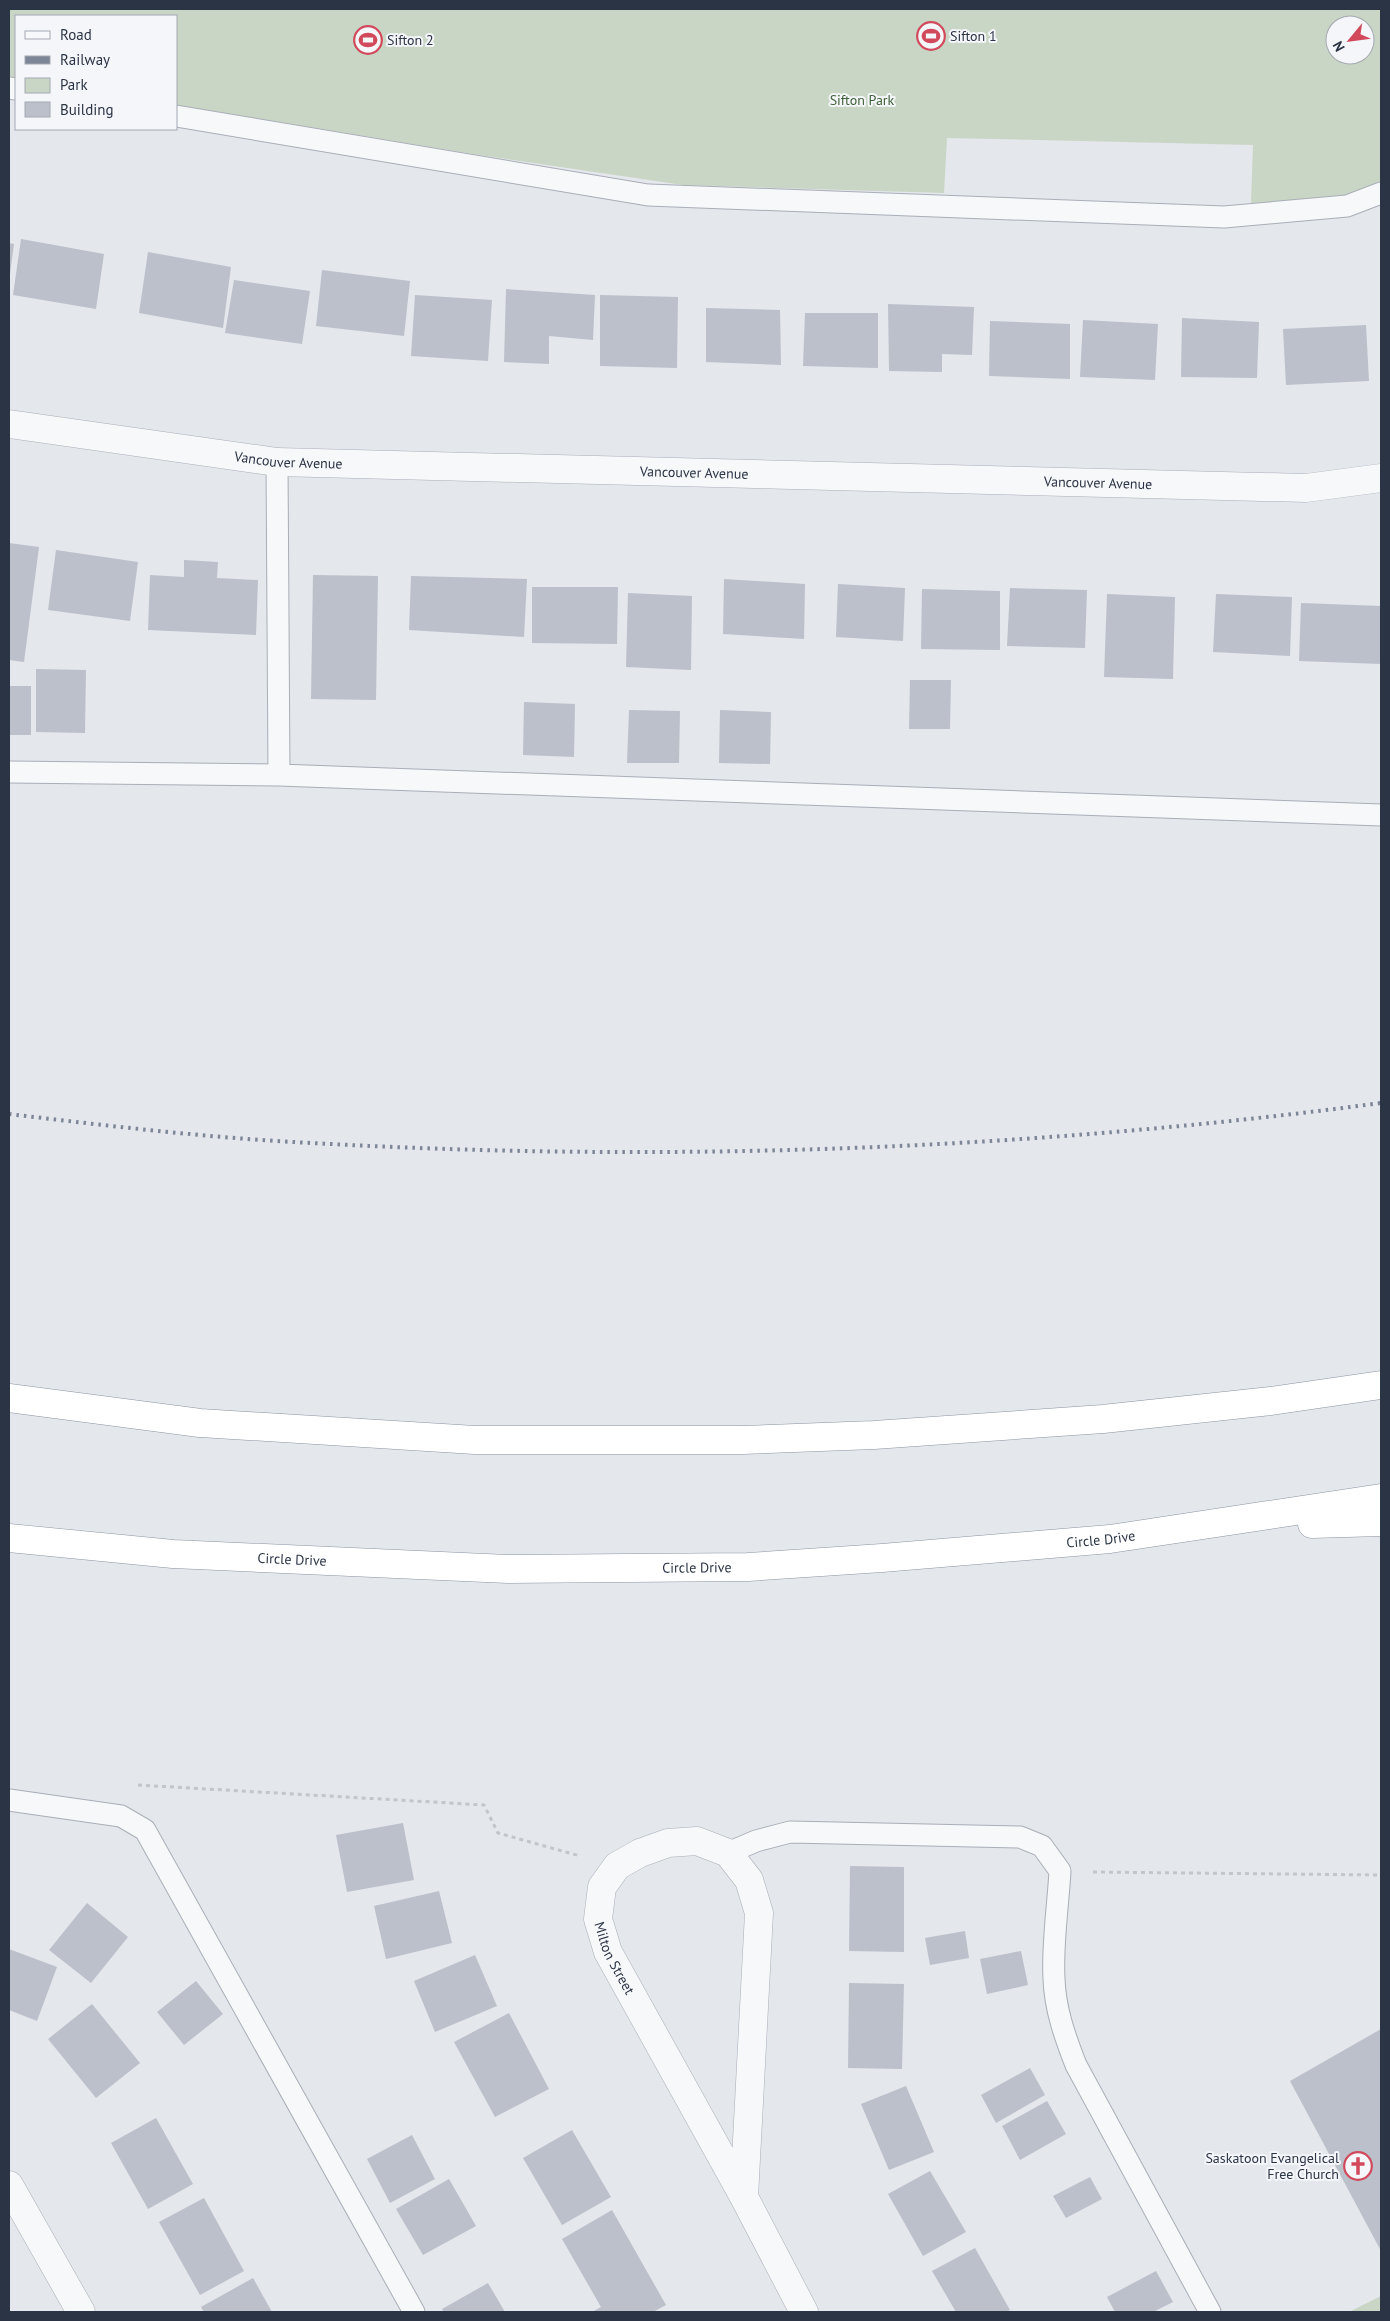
<svg xmlns="http://www.w3.org/2000/svg" width="1390" height="2321" viewBox="0 0 1390 2321" font-family="'PT Sans',sans-serif">
  <style>
    .green { fill: #c9d6c5; fill-rule: evenodd }
    .building { fill: #bbc0ca }
    .lines { fill: none; stroke-linecap: round; stroke-linejoin: round }
    .lane-casing { stroke: #a9aeb7; stroke-width: 23 }
    .street-casing { stroke: #a9aeb7; stroke-width: 29 }
    .highway-casing { stroke: #8b94a3; stroke-width: 29 }
    .path { stroke: #c2c5cb; stroke-width: 3; stroke-dasharray: 4 4; stroke-linecap: butt }
    .lane { stroke: #f7f8fa; stroke-width: 21 }
    .street { stroke: #f7f8fa; stroke-width: 28 }
    .highway { stroke: #fff; stroke-width: 28 }
    .rail { stroke: #7d8696; stroke-width: 4; stroke-dasharray: 2.5 5; stroke-linecap: butt }
    .labels { text-anchor: middle; dominant-baseline: central; stroke-width: 4; stroke-linejoin: round; paint-order: stroke }
    .poi-label { font-size: 14px; fill: #2b3445; stroke: #f4f6f9; text-anchor: start }
    .park-label { font-size: 14px; fill: #3f6138; stroke: #f4f6f9 }
    .street-label { font-size: 14px; fill: #2b3445; stroke: #f4f6f9 }
  </style>
  <rect width="100%" height="100%" fill="#e4e7ec"/>
  <!-- green -->
  <path class="green" d="M9 9H1381V189L1304 205 1251 203 1253 145 947 138 944 193 683 185 473 154 176 105V16H16V79L9 78ZM1335 25H1365V55H1335Z
    M1381 2296V2312H1349Z"/>
  <!-- building -->
  <path class="building" d="M21 239 104 254 96 309 13 295Z
    M9 243 14 244 10 274H9Z
    M148 252 231 267 223 328 139 313Z
    M322 270 410 281 404 336 316 326Z
    M234 280 310 291 302 344 225 333Z
    M506 289 595 295 593 340 549 336V364L504 362Z
    M415 295 492 300 488 361 411 356Z
    M600 295 678 297 677 368 600 366Z
    M888 304 974 307 972 355 942 354V372L889 371Z
    M706 308 780 310 781 365 706 362Z
    M805 313H878V368L803 366Z
    M1182 318 1259 322 1257 378 1181 377Z
    M1083 320 1158 324 1155 380 1080 377Z
    M990 321 1070 324V379L989 376Z
    M1366 325 1369 381 1286 385 1283 329Z
    M9 543 39 547 24 662 9 660Z
    M56 550 138 562 130 621 48 610Z
    M184 560 218 562 217 578 258 580 256 635 148 630 150 575 184 577Z
    M313 575 378 576 376 700 311 699Z
    M411 576 527 579 524 637 409 630Z
    M724 579 805 584 804 639 723 634Z
    M838 584 905 588 903 641 836 637Z
    M532 587H618L617 644 532 643Z
    M1010 588 1087 590 1085 648 1007 646Z
    M922 589 1000 591V650L921 649Z
    M628 593 692 596 691 670 626 667Z
    M1107 594 1175 597 1173 679 1104 677Z
    M1216 594 1292 597 1290 656 1213 652Z
    M1301 603 1381 606V664L1299 661Z
    M36 669 86 670 85 733 36 732Z
    M910 680H951L950 729H909Z
    M9 686H31V735H9Z
    M524 702 575 704 574 757 523 755Z
    M629 710 680 711 679 763H627Z
    M720 710 771 712 770 764 719 763Z
    M403 1823 414 1880 347 1892 336 1835Z
    M850 1866 904 1867V1952L849 1951Z
    M439 1891 452 1943 386 1959 374 1906Z
    M87 1903 128 1937 91 1983 49 1950Z
    M965 1931 969 1958 930 1965 925 1938Z
    M9 1949 57 1967 37 2021 9 2010Z
    M1021 1951 1028 1985 987 1994 980 1959Z
    M475 1955 497 2006 435 2032 414 1981Z
    M196 1981 223 2014 184 2045 157 2012Z
    M849 1983 904 1984 902 2069 848 2068Z
    M92 2004 140 2063 96 2098 48 2039Z
    M509 2013 549 2089 495 2117 454 2042Z
    M1381 2029V2251L1290 2081Z
    M1030 2068 1045 2095 996 2123 981 2095Z
    M906 2086 934 2152 889 2170 861 2104Z
    M1047 2101 1066 2134 1020 2160 1002 2126Z
    M156 2118 193 2184 148 2209 111 2143Z
    M572 2130 611 2197 562 2225 523 2158Z
    M412 2135 435 2179 390 2203 367 2159Z
    M930 2171 966 2232 923 2256 888 2194Z
    M1090 2177 1102 2199 1066 2218 1053 2196Z
    M449 2179 476 2226 423 2255 396 2209Z
    M204 2198 244 2271 200 2295 159 2222Z
    M612 2210 666 2305 653 2312H592L601 2307 562 2239Z
    M975 2248 1010 2310 1006 2312H956L932 2271Z
    M1156 2271 1173 2302 1153 2312H1115L1107 2297Z
    M253 2278 272 2312H204L201 2307Z
    M488 2283 505 2312H444L442 2309Z"/>
  <g class="lines">
    <defs>
      <path id="lane" d="M9 88 16 89
        M176 116 648 195 1224 217 1347 206 1381 193
        M277 462 279 775
        M9 772 279 775 1381 815
        M9 1800 121 1816 145 1830 414 2312
        M728 1853 756 1841 790 1832 1020 1837 1042 1846 1060 1871C1058 1907 1052 1944 1054 1979 1055 2009 1065 2037 1076 2065L1210 2312"/>
      <g id="street">
        <path id="s1" d="M9 424 277 462 1306 488 1381 478"/>
        <path d="M9 2185 81 2312"/>
        <path id="s2" d="M744 2197 759 1913 749 1880 728 1853 697 1841 668 1843 640 1853 617 1866 602 1887 598 1919 608 1952 744 2197 804 2312"/>
      </g>
      <g id="highway">
        <path d="M9 1398 200 1423 475 1440H742L874 1435 1103 1419 1271 1401 1381 1385"/>
        <path d="M1312 1524 1381 1522"/>
        <path id="s3" d="M9 1538 173 1554 508 1569 748 1567 882 1558 1110 1539 1381 1498"/>
      </g>
    </defs>
    <!-- lane casing -->
    <use href="#lane" class="lane-casing"/>
    <!-- street casing -->
    <use href="#street" class="street-casing"/>
    <!-- highway casing -->
    <use href="#highway" class="highway-casing"/>
    <!-- path -->
    <path class="path" d="M138 1785 484 1805 498 1833 580 1856
      M1093 1872 1381 1875"/>
    <!-- lane -->
    <use href="#lane" class="lane"/>
    <!-- street -->
    <use href="#street" class="street"/>
    <!-- highway -->
    <use href="#highway" class="highway"/>
    <!-- rail -->
    <path class="rail" d="M9 1114C109 1126 210 1138 312 1143 668 1163 1028 1150 1381 1103"/>
  </g>
  <!-- icons -->
  <defs>
    <symbol id="stadium-ring" viewBox="-11 -11 22 22"><circle r="9.5" fill="#f4f6f9" stroke="#d1495b" stroke-width="1.5"/><path d="M0-5a6.5 5 0 1 0 0 10a6.5 5 0 1 0 0-10ZM-3.5-1.8h7v3.6h-7Z" fill="#d1495b"/></symbol>
    <symbol id="church-ring" viewBox="-11 -11 22 22"><circle r="9.5" fill="#f4f6f9" stroke="#d1495b" stroke-width="1.5"/><path d="M-1.2-6h2.4v3.5h3.3v2.4h-3.3V6h-2.4V-.1h-3.3v-2.4h3.3Z" fill="#d1495b"/></symbol>
  </defs>
  <g fill-rule="evenodd">
    <use href="#stadium-ring" x="915" y="20" width="32" height="32"/>
    <use href="#stadium-ring" x="352" y="24" width="32" height="32"/>
    <use href="#church-ring" x="1342" y="2150" width="32" height="32"/>
  </g>
  <g class="labels">
    <!-- poi labels -->
    <g class="poi-label">
      <text x="950" y="36">Sifton 1</text>
      <text x="387" y="40">Sifton 2</text>
      <text x="1339" y="2158" text-anchor="end">Saskatoon Evangelical<tspan x="1339" dy="16">Free Church</tspan></text>
    </g>
    <!-- park labels -->
    <g class="park-label">
      <text x="862" y="100">Sifton Park</text>
    </g>
    <!-- street labels -->
    <g class="street-label">
      <text stroke="none"><textPath href="#s1" startOffset="282">Vancouver Avenue</textPath></text>
      <text stroke="none"><textPath href="#s1" startOffset="688">Vancouver Avenue</textPath></text>
      <text stroke="none"><textPath href="#s1" startOffset="1092">Vancouver Avenue</textPath></text>
      <text stroke="none"><textPath href="#s3" startOffset="1094">Circle Drive</textPath></text>
      <text stroke="none"><textPath href="#s3" startOffset="284">Circle Drive</textPath></text>
      <text stroke="none"><textPath href="#s3" startOffset="689">Circle Drive</textPath></text>
      <text stroke="none"><textPath href="#s2" startOffset="572">Milton Street</textPath></text>
    </g>
  </g>
  <!-- border -->
  <rect width="1390" height="2321" fill="none" stroke="#2b3445" stroke-width="20"/>
  <!-- legend -->
  <rect x="15" y="15" width="162" height="115" fill="#f4f6f9" stroke="#a4a8b1"/>
  <rect x="25" y="31" width="25" height="8" fill="#f7f8fa" stroke="#a4a8b1"/>
  <text x="60" y="40" font-size="15" fill="#2b3445">Road</text>
  <rect x="25" y="56" width="25" height="8" fill="#7d8696" stroke="#a4a8b1"/>
  <text x="60" y="65" font-size="15" fill="#2b3445">Railway</text>
  <rect x="25" y="78" width="25" height="15" fill="#c9d6c5" stroke="#a4a8b1"/>
  <text x="60" y="90" font-size="15" fill="#2b3445">Park</text>
  <rect x="25" y="102" width="25" height="15" fill="#bbc0ca" stroke="#a4a8b1"/>
  <text x="60" y="115" font-size="15" fill="#2b3445">Building</text>
  <!-- north arrow -->
  <g transform="translate(1350 40) rotate(241)"><circle r="24" fill="#f4f6f9" stroke="#a4a8b1"/>
  <path d="M0-4L9 19L0 12L-9 19Z" fill="#d1495b"/>
  <text y="-8" font-size="14" font-weight="bold" text-anchor="middle" fill="#2b3445">N</text>
  </g>
</svg>
